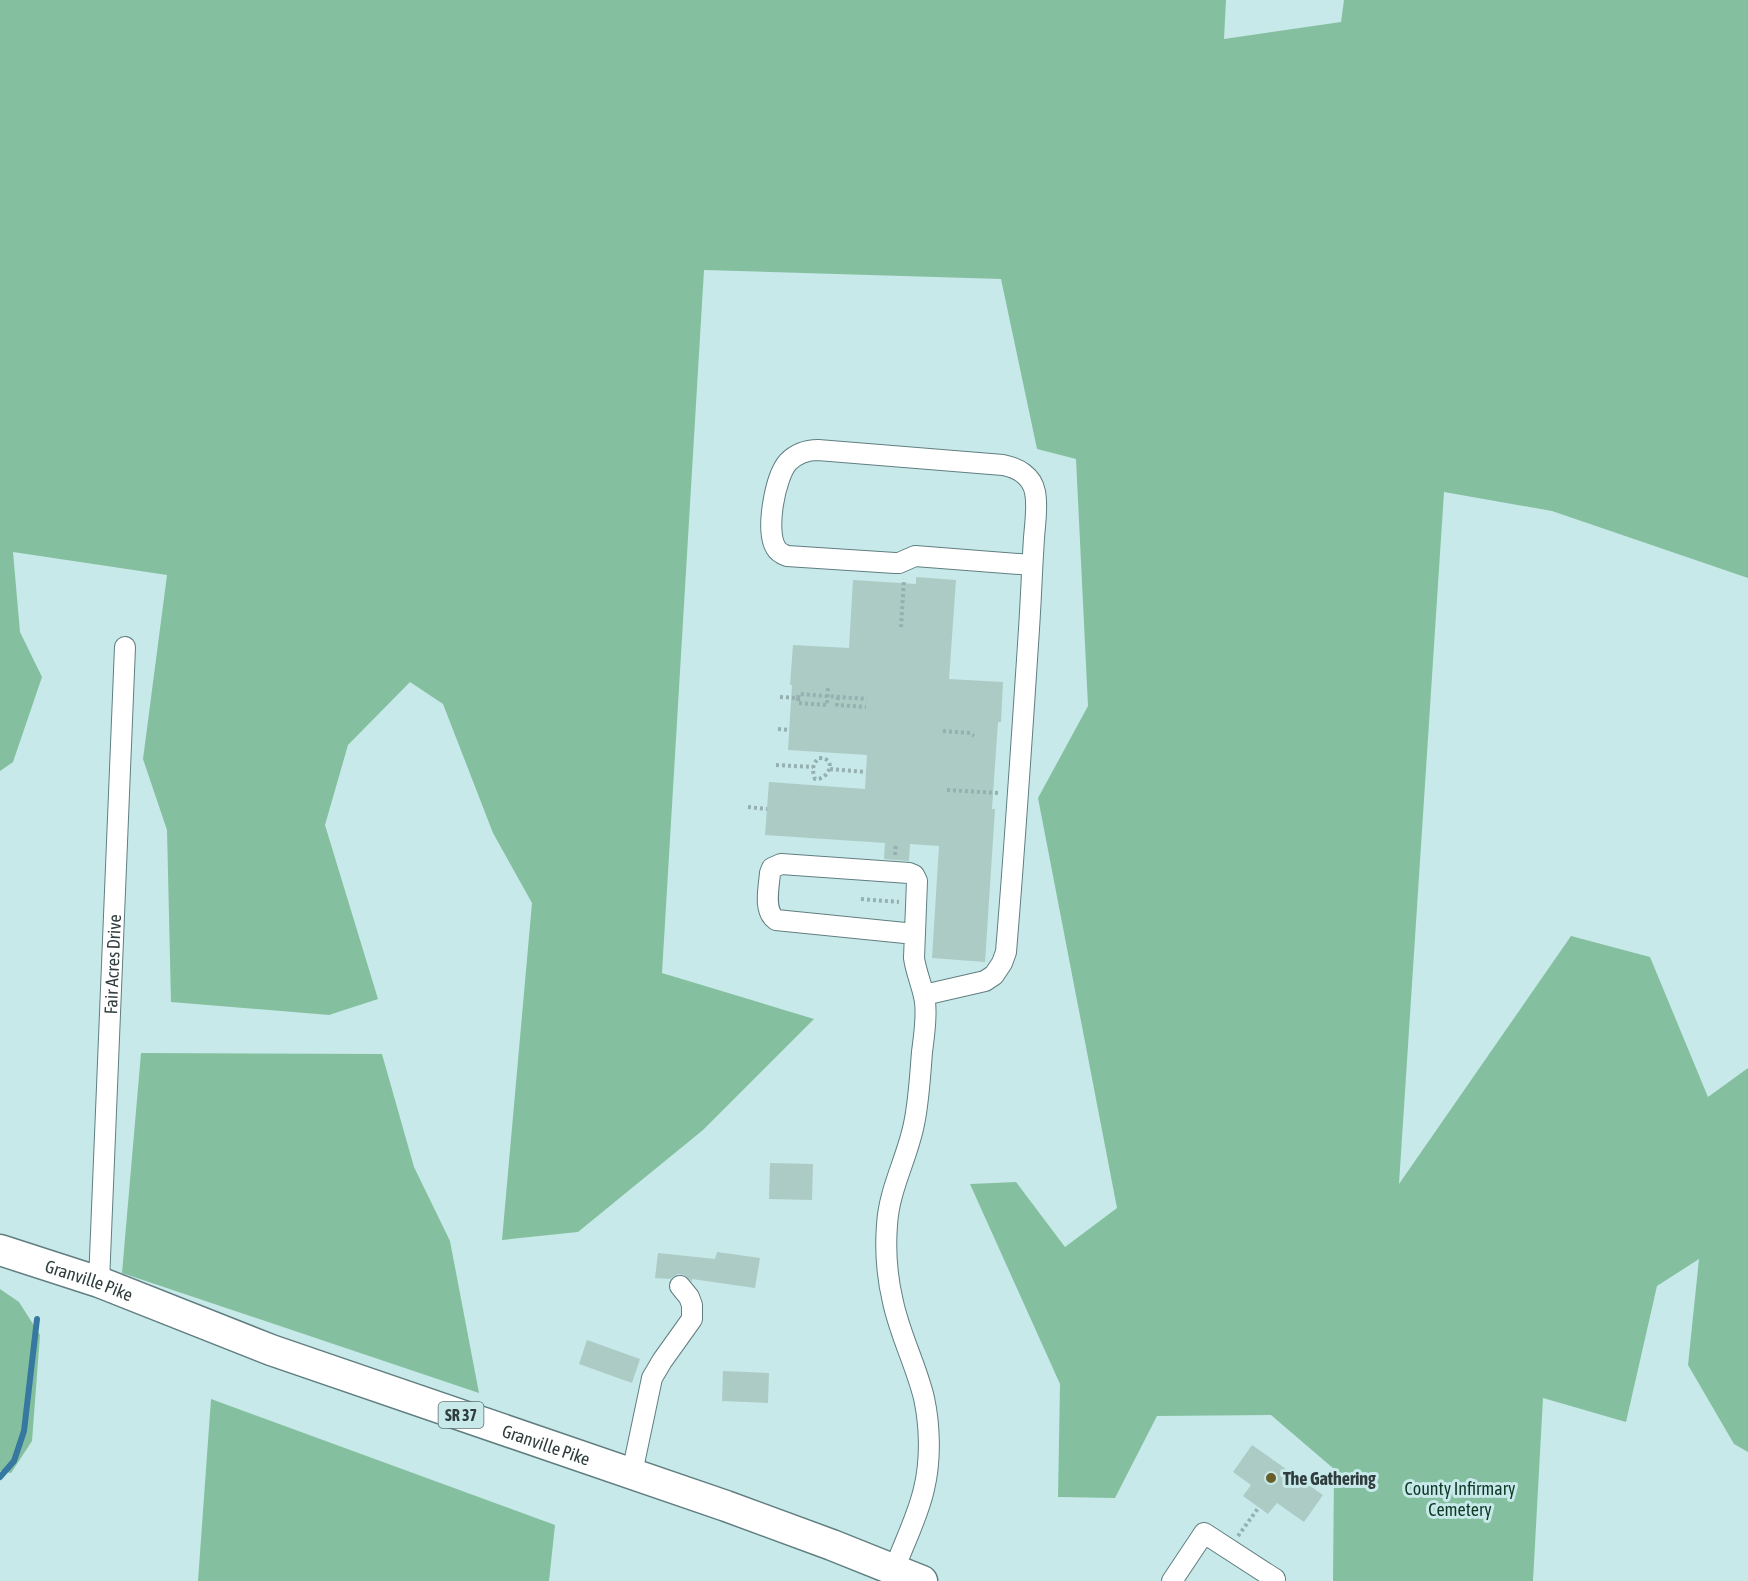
<svg xmlns="http://www.w3.org/2000/svg" width="1748" height="1581" viewBox="0 0 1748 1581" font-family="'Asap Condensed',sans-serif">
  <style>
    .green { fill: #84c09f }
    .lines { fill: none; stroke-linecap: round; stroke-linejoin: round }
    .stream { stroke: #3678a0; stroke-width: 6 }
    .building { fill: #accbc4 }
    .minor-casing { stroke: #607e80; stroke-width: 22 }
    .highway-casing { stroke: #607e80; stroke-width: 33 }
    .path { stroke: #96b0b1; stroke-width: 4; stroke-dasharray: 3 3; stroke-linecap: butt }
    .minor { stroke: #fff; stroke-width: 20 }
    .highway { stroke: #fff; stroke-width: 30 }
    .poi-dot { fill: #685e2a; stroke: #c8e9ea; stroke-width: 2 }
    .labels { text-anchor: middle; dominant-baseline: central; stroke-width: 6; stroke-linejoin: round; paint-order: stroke }
    .shield { fill: #c8e9ea; stroke: #5e7172; stroke-width: 1.5 }
    .shield-label { font-size: 16px; font-weight: bold; fill: #303d3e }
    .street-label { font-size: 18px; fill: #303d3e; stroke: #c8e9ea }
    .poi-label { font-size: 18px; font-weight: bold; fill: #303d3e; stroke: #c8e9ea; text-anchor: start }
    .park-label { font-size: 18px; fill: #0d3925; stroke: #c8e9ea }
  </style>
  <rect width="100%" height="100%" fill="#c8e9ea"/>
  <!-- green -->
  <path class="green" d="M0 0H1226L1224 39 1341 22 1344 0H1748V578L1552 511 1444 492 1399 1184 1571 936 1650 957 1708 1097 1748 1068V1452L1734 1444 1688 1365 1699 1259 1657 1286 1626 1422 1543 1398 1533 1581H1333L1334 1469 1271 1415 1157 1416 1115 1498 1058 1497 1060 1384 970 1184 1016 1182 1065 1247 1117 1208 1038 798 1088 706 1076 459 1037 449 1001 279 704 270 662 973 814 1019 703 1130 578 1232 502 1240 532 903 493 833 443 704 410 682 348 745 325 825 378 999 329 1015 171 1002 167 830 143 759 167 575 13 552 20 632 42 677 13 762 0 771Z
    M141 1053 382 1054 414 1167 450 1241 479 1393 122 1273Z
    M0 1289 19 1302 40 1335 32 1441 11 1473 0 1471Z
    M211 1399 555 1525 549 1581H198Z"/>
  <g class="lines">
    <!-- stream -->
    <path class="stream" d="M0 1477 14 1461 24 1431 37 1319"/>
  </g>
  <!-- building -->
  <path class="building" d="M916 577 956 580 949 679 1003 682 1001 722H998L992 809H995L985 962 932 958 939 846 910 844 909 861 884 859 885 843 765 835 769 782 865 789 867 755 788 750 792 685H790L793 645 849 648 853 580 916 584Z
    M770 1163 813 1164 812 1200 769 1199Z
    M717 1252 760 1258 755 1288 692 1279V1282L684 1275 678 1274 670 1279 655 1278 658 1253 715 1259Z
    M587 1340 640 1359 632 1383 579 1364Z
    M723 1371 769 1373 768 1403 722 1401Z
    M1252 1445 1323 1495 1304 1522 1277 1503 1268 1514 1243 1496 1251 1485 1233 1472Z"/>
  <g class="lines">
    <defs>
      <g id="minor">
        <path d="M924 995 985 981 994 975 1002 963 1006 952C1015 844 1022 736 1029 629 1031 599 1032 568 1034 538 1035 523 1038 507 1035 492 1032 476 1018 468 1003 465L818 450C807 450 796 454 788 462 775 477 765 531 776 548 778 552 782 554 787 556L895 563H899L915 556 1032 565"/>
        <path id="s1" d="M99 1282 125 647"/>
        <path d="M632 1473 652 1378 662 1361 692 1319V1305L689 1297 680 1286"/>
        <path d="M894 1570C904 1543 918 1516 924 1489 931 1460 930 1426 924 1398 916 1365 900 1335 893 1302 887 1277 885 1251 887 1225 889 1189 907 1159 914 1124 919 1100 920 1076 922 1052 924 1036 927 1018 925 1002 923 987 916 973 914 958L917 881 914 875 909 873 781 864 772 868 770 873C769 887 763 911 776 920L915 934"/>
        <path d="M1172 1581 1204 1533 1275 1579 1273 1581"/>
      </g>
      <g id="highway">
        <path id="s2" d="M0 1250 99 1282 271 1350 726 1506 832 1545 922 1581"/>
      </g>
    </defs>
    <!-- minor casing -->
    <use href="#minor" class="minor-casing"/>
    <!-- highway casing -->
    <use href="#highway" class="highway-casing"/>
    <!-- path -->
    <path class="path" d="M901 627 904 579
      M780 697 798 698 799 694 867 699
      M838 697 837 705 866 707
      M798 698V703L827 705 828 687
      M778 729 789 730
      M943 731 970 733 974 736
      M819 758C838 758 829 780 815 779 812 771 812 764 819 758Z
      M776 765 813 767
      M830 769 866 772
      M947 790 999 793
      M748 807 767 809
      M895 855 896 843
      M861 899 899 902
      M1238 1536 1259 1507"/>
    <!-- minor -->
    <use href="#minor" class="minor"/>
    <!-- highway -->
    <use href="#highway" class="highway"/>
  </g>
  <!-- markers -->
  <circle class="poi-dot" cx="1271" cy="1478" r="6"/>
  <g class="labels">
    <!-- shield labels -->
    <rect class="shield" x="438.5" y="1402" width="45" height="26" rx="4.5"/>
    <g class="shield-label">
      <text x="461" y="1415">SR 37</text>
    </g>
    <!-- street labels -->
    <g class="street-label">
      <text stroke="none"><textPath href="#s1" startOffset="318">Fair Acres Drive</textPath></text>
      <text stroke="none"><textPath href="#s2" startOffset="94">Granville Pike</textPath></text>
      <text stroke="none"><textPath href="#s2" startOffset="580">Granville Pike</textPath></text>
    </g>
    <!-- poi labels -->
    <g class="poi-label">
      <text x="1283" y="1478">The Gathering</text>
    </g>
    <!-- park labels -->
    <g class="park-label">
      <text x="1460" y="1488">County Infirmary<tspan x="1460" dy="21">Cemetery</tspan></text>
    </g>
  </g>
</svg>
